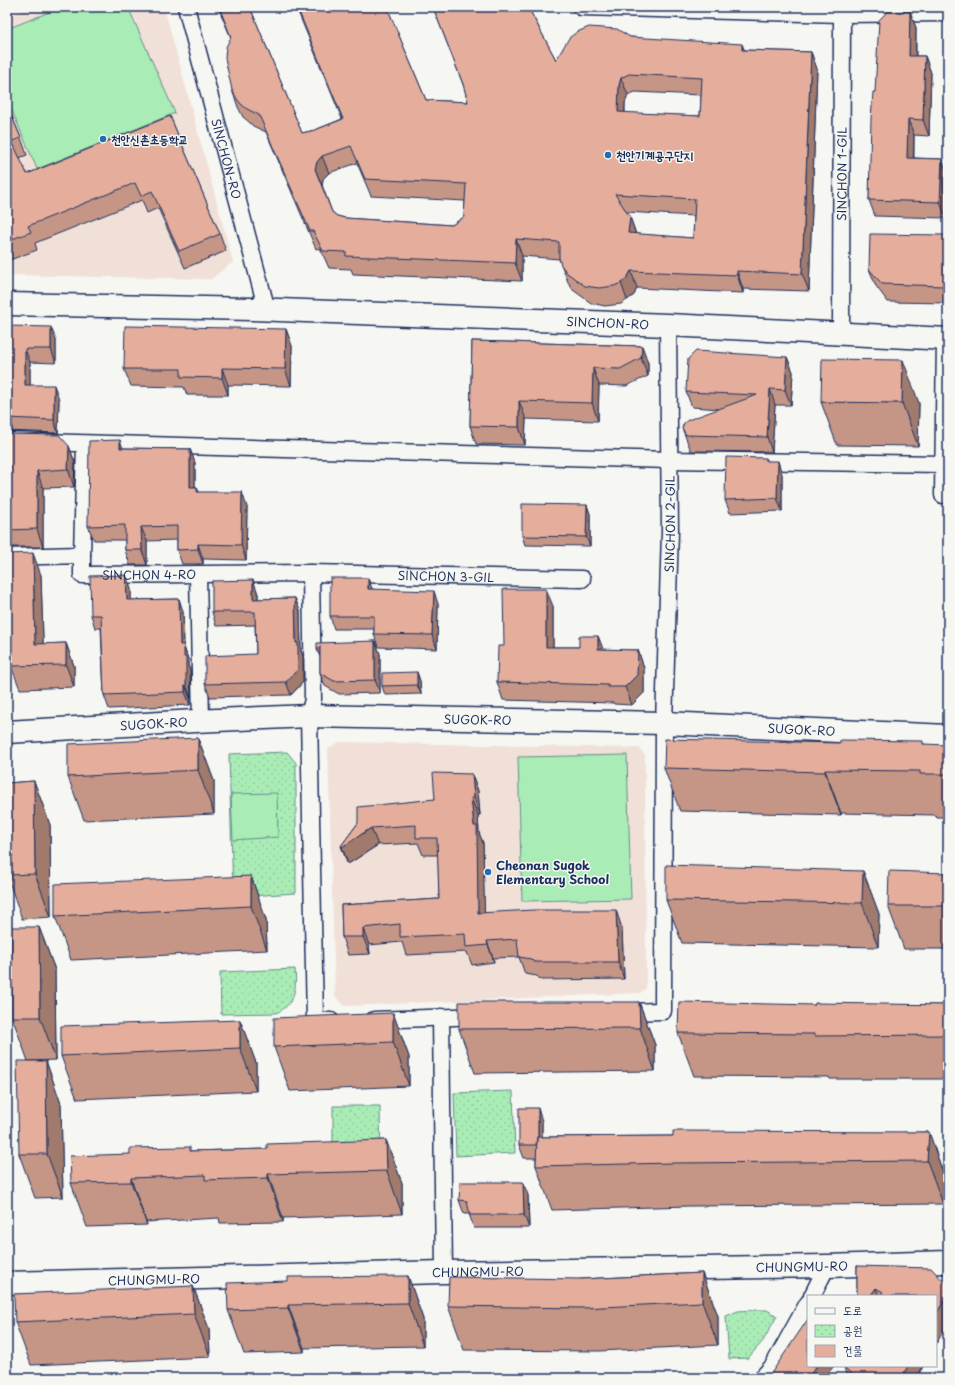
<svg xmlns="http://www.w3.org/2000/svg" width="955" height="1385" viewBox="0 0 955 1385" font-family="'Playpen Sans','Poor Story',sans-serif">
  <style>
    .built { fill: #f1e0d8 }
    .park { fill: url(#park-dots); stroke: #628e8a }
    .pitch { fill: #aaecb6; stroke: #628e8a }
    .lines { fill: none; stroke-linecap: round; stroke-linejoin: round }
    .street-casing { stroke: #1b2f5e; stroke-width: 19 }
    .secondary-casing { stroke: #1b2f5e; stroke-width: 25 }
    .street { stroke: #f6f6f2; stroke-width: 16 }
    .secondary { stroke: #f6f6f2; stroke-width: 22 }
    .wall { fill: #c59686; stroke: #1b2f5e; fill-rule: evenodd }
    .shaded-wall { fill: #a07a6d; stroke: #1b2f5e }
    .building { fill: #e5ae9c; stroke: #1b2f5e; fill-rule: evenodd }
    .poi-dot { fill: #1f6fb2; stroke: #f6f6f2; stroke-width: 1.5 }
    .labels { text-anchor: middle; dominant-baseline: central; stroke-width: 3; stroke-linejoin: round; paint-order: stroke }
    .poi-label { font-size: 12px; font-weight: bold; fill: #1b2f5e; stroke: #f6f6f2; text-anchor: start }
    .street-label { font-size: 12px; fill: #1b2f5e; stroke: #f6f6f2 }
  </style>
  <defs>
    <pattern id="park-dots" width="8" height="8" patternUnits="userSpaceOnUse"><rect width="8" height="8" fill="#aaecb6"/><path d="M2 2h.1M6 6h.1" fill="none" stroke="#92cb9f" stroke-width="1.8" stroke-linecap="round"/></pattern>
  </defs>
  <rect width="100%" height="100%" fill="#f6f6f2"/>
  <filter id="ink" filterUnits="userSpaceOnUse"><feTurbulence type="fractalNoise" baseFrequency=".025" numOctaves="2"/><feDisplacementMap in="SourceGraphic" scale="8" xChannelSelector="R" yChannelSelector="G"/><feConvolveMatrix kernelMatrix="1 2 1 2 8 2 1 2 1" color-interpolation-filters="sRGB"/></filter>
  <g filter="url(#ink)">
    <!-- built -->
    <path class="built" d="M31 7H164L233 262 211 279 7 275V17Z
      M339 742 639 748 645 755 646 988 640 993 345 1006 335 996 328 749Z"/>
    <!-- park -->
    <path class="park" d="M287 752 296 763V893L233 897 229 754Z
      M295 969C297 987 295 1005 276 1013L221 1014 220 972Z
      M513 1091 515 1153 456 1156 454 1093Z
      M333 1106H380L381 1167 333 1168Z
      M754 1310H767L777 1316 763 1341 748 1358 729 1359 726 1316 738 1311Z"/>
    <!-- pitch -->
    <path class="pitch" d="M62 7H128L175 113 37 169 7 99V29Z
      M627 755 631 899 522 901 518 757Z
      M277 793 278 837 233 840 231 794Z"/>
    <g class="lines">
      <defs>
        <g id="street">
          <path id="s1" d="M186 7 267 310"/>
          <path d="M581 7 842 14 838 7"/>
          <path id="s2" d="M841 333 842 14 948 13"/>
          <path d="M7 441 669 460 943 464"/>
          <path d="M943 495 945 339"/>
          <path d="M82 555 85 444"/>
          <path id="s3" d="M7 557 82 555V575L311 573 582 579"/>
          <path d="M311 573 313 699 309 716 315 1021H331"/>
          <path d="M198 574 201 721"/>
          <path id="s4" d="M622 1012 663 1011 664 723 670 532 668 325"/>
          <path d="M441 1017 444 1272"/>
          <path d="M374 1020 481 1016"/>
          <path d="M812 1296 827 1266"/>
          <path d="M762 1378 773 1366 808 1303"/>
        </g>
        <g id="secondary">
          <path id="s5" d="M7 304 253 309 668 325 948 339"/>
          <path id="s6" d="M7 732 195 721 309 716 664 723 948 736"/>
          <path id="s7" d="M7 1283 444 1272 827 1266 948 1262"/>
        </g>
      </defs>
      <!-- street casing -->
      <use href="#street" class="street-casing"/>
      <!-- secondary casing -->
      <use href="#secondary" class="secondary-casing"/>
      <!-- street -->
      <use href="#street" class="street"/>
      <!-- secondary -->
      <use href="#secondary" class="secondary"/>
    </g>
    <!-- wall -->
    <path class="wall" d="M218 7H250L302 133 315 130 342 119 296 7H387L426 100 468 102 464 87 433 7H528L556 60 630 37 744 50 811 52 817 69 809 291 743 289V293L637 288 634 295 627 300 621 304 605 306 591 303 573 290 568 282 559 259 522 256V281L353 274 351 269 329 268 320 248 316 249 266 132 253 126 248 121 243 117 238 107 232 90 231 38ZM635 92 701 95 700 116 625 113V103L628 95ZM357 163 371 196 465 201 464 217 452 225 345 218 337 216 332 212 322 185 323 179 329 173ZM626 212 694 216 693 238 636 234 630 217Z
      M910 11 916 28V56H925L931 73 929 136 914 135V158L942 159 948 175 946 218 875 216 869 200 875 92Z
      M7 105 21 138 27 155 19 158 27 174 170 116 220 234 226 251 185 268 158 208 147 213 142 200 35 243 37 250 7 261Z
      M948 241V303L888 302 876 286 869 269Z
      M7 326 56 340V363L30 362V385L59 399 58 433 7 431Z
      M286 329 292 346 291 386 228 385V395H187L184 387 131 386 124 369Z
      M472 341 642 346 648 363V376L626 386 599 385 598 421 526 419 525 445 476 444 470 426Z
      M787 357 793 372 791 405H775L772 452 691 451 682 428 720 409 692 407 686 392Z
      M821 402 919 403 918 446 837 445Z
      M7 434 69 446 75 463 74 487 43 488V547H7Z
      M122 448 190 449 195 463V487H197L199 492 247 507 246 560 203 559V564H182L177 550V540L147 541V565H130L125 550V540H94L88 526Z
      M766 458 768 461 782 474V511L730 513 725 500Z
      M587 505 590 514V546L525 545 522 536Z
      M7 554 41 575 43 644 66 643 74 666V687L20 689 11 666V661L7 648Z
      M253 580 258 594V599L295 598 300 611 301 651 303 656V682L291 695 210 697 205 684 256 654 255 625 216 626 212 612Z
      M131 589V600L179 599 183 612 184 647 188 659V665L190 670 191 698H190V705L109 709 104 695 101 628H95L91 615Z
      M372 589 438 604 437 649 378 647 374 634V629H334L330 616Z
      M553 606V647H579L598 636 603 650H638L644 668V693L632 705 614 704V703L503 700 497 682 504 646Z
      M375 641 380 654V693L339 694 325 686 320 673V657L317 649Z
      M417 672 420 681 421 694 385 695 382 686Z
      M198 738 214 781V814L84 820 68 777Z
      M840 743 925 744 948 774V817H936L935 815 841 813V815L680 811 664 768Z
      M472 774 478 791 480 815H478L479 833 483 843 484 913 622 928 624 979 541 980 537 976 525 974 519 957 493 958 494 962 472 965 467 952 406 955 402 942 369 945 370 954 348 955 342 937 341 905 439 899 438 855H423L418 843 378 845 348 864 347 863 341 846 358 823 435 799Z
      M34 781 50 825 51 917 22 919 7 876V783Z
      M863 871 879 914 878 947 682 943 666 900Z
      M948 873V949H904L888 906Z
      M251 876 266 920 267 950 71 960 55 916Z
      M39 927 55 970 56 1060 28 1061 12 1017Z
      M639 1002 655 1045V1071L475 1073 459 1029Z
      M815 1005H948V1079H830L829 1077 694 1076 678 1033Z
      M393 1013 409 1057V1086L290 1091 274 1047Z
      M240 1020 256 1063V1091L77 1099 61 1056Z
      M46 1061 61 1104 63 1197 35 1198 19 1154Z
      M542 1121V1137L673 1136 929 1132 944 1176 943 1204 689 1206 552 1210 536 1166V1158H524L519 1145Z
      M386 1140 402 1183V1214L283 1218V1222L220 1223 219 1218 146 1222 147 1225 87 1227 71 1183 130 1154 191 1151 267 1149Z
      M528 1195 529 1228H474L469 1214H464L459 1200Z
      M857 1266 948 1286V1322L936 1344V1296H857Z
      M702 1273 718 1316V1345L599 1351 464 1350 448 1306 581 1279Z
      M408 1276 423 1319V1346L304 1348V1352L244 1354 228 1310Z
      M193 1286 209 1329 210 1357 31 1365 15 1322Z
      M923 1366 917 1378H847L844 1367Z"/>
    <!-- shaded-wall -->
    <path class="shaded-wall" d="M910 11 916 28 915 72 909 56Z
      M742 44 749 61 742 50Z
      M811 52 817 69 809 291 802 274Z
      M925 56 931 73 929 136 923 120Z
      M621 78 628 95 625 103 624 130 618 112 619 85Z
      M908 119 914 135 913 174 907 158Z
      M322 156 329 173 323 179 322 186 315 169 317 162Z
      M942 159 948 175 946 218 940 202Z
      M630 217 636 235 628 233Z
      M946 235 948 241V298L944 286Z
      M516 239 522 256V281L515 263Z
      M631 271 637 288 634 295 627 300 621 283Z
      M737 271 743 289V293L737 275Z
      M51 327 56 340V363L51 349Z
      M286 329 292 346 291 386 285 369Z
      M642 346 648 363V376L641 358Z
      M25 349 30 362V398L25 385Z
      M787 357 793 372 791 405 785 390Z
      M903 360 919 403 918 446 902 403Z
      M222 368 228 385V395L222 378Z
      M593 368 599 385 598 421 592 403Z
      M54 385 59 399 58 433 54 420Z
      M770 389 775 405 772 452 767 437Z
      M519 401 526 419 525 445 519 427Z
      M120 440 125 454 120 448Z
      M69 446 75 463 74 487 68 469Z
      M190 449 195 463V501L190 487Z
      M778 461 782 474V511L777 498Z
      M37 471 43 488V547L37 529Z
      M242 492 247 507 246 560 241 545Z
      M587 505 590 514V546L586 537Z
      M141 527 147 541V565L142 550Z
      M198 544 203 559V564L198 549Z
      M33 553 41 575 44 667 35 644Z
      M126 575 131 589V613L127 600Z
      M368 578 373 591 368 589Z
      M253 580 258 594V612L253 599Z
      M546 589 553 606V664L546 647Z
      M434 591 438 604 437 649 432 635Z
      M295 598 300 611 301 651 303 656V682L291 695 286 682 296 643Z
      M179 599 183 612 184 647 188 659V665L190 670 191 698 186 685 180 645Z
      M598 636 605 654 598 649Z
      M375 641 380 654V693L375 680Z
      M66 643 74 666V687L66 665Z
      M320 646 322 662 317 649Z
      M638 650 644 668V693L632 705 625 687Z
      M417 672 420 681 421 694 417 685Z
      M185 685 190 698V705L185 692Z
      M198 738 214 781V814L198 770Z
      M825 770 841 813V815L825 772Z
      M472 774 478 791 480 815 474 798Z
      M34 781 50 825 51 917 35 874Z
      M471 798 478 815 479 833 483 843 485 931 478 913 474 826Z
      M371 828 378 845 348 864 342 847Z
      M863 871 879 914 878 947 862 903Z
      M251 876 266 920 267 950 251 906Z
      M616 910 622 928 624 979 618 962Z
      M39 927 55 970 56 1060 40 1017Z
      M363 928 369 945 370 954 363 937Z
      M487 941 493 958 494 962 488 945Z
      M639 1002 655 1045V1071L640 1028Z
      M393 1013 409 1057V1086L393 1042Z
      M240 1020 256 1063V1091L240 1048Z
      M46 1061 61 1104 63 1197 47 1154Z
      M538 1108 542 1121V1158L538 1145Z
      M929 1132 944 1176 943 1204 927 1161Z
      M386 1140 402 1183V1214L387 1171Z
      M268 1174 283 1218V1222L268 1178Z
      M131 1178 146 1222 147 1225 131 1182Z
      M523 1182 528 1195 529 1228 524 1215Z
      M702 1273 718 1316V1345L702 1302Z
      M408 1276 423 1319V1346L408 1303Z
      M193 1286 209 1329 210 1357 194 1314Z
      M876 1288 879 1296H870Z
      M948 1293V1322L936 1344V1315Z
      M288 1305 304 1348V1352L288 1308Z
      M817 1366H834L824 1378H807Z
      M908 1366H923L917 1378H901Z"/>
    <!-- building -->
    <path class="building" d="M219 7H250L302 133 315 130 343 119 297 7H387L426 100 468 102 463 84 433 7H528L556 60 569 38 577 32 589 27 617 29 630 37 742 44V50L811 52 802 274 737 271V275L631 271 627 278 621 283 614 286 599 288 585 286 567 273 561 265 559 258V242L516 239 515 263 346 256V252L323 251 313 231H310L259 115 247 109 241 104 237 99 232 90 225 58 226 47 231 37ZM629 74 702 78 700 116 618 112 619 85 621 78ZM351 146 365 179 466 184 464 217 452 225 345 218 337 216 332 212 315 169 317 162 322 156ZM615 194 695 199 693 238 628 233 630 217Z
      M910 11 909 56H925L923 120 908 119 907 158 942 159 940 202 869 200 871 119 873 92H875L879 20 887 12Z
      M7 105 21 138 12 141 27 174 170 116 220 234 179 251 152 191 141 196 135 183 28 226 31 232 7 241Z
      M870 234 946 235 944 286 882 284 869 269Z
      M7 326 51 327V349H25V385H54V420L7 418Z
      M125 326 286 329 285 369 222 368V378L181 377V369H124Z
      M472 341 642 346 641 358 620 369 593 368 592 403 519 401V427L470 426Z
      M696 351 787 357 785 390 770 389 767 437 686 435 682 428 684 423 688 420 757 395 686 392 688 359Z
      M822 359 903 360 902 403 821 402Z
      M7 434 59 435 69 446 68 469 37 471V529L7 530Z
      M120 440V448L190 449V487H197V492H242L241 545 198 544V549L177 550V526L141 527 142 550H125V525L88 526 89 441Z
      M726 457 766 458V461H778L777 498 725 500Z
      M522 504 587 505 586 537 522 536Z
      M33 553 35 644 66 643V665L11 666V639H7V554Z
      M126 575 127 600 179 599 180 645H184V657H186V685H185V692L104 695 101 615H91L90 576Z
      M330 578H368V589L434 591 432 635 374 634V616H330Z
      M253 580V599L295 598 296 643H298V669L286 682 205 684V656L256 654 255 612H212V581Z
      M503 589H546V647H579V636H598V649L638 650 637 675 625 687H608V685L497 682 498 646H504Z
      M375 641V680L334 681 320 673V646L317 649V643Z
      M417 672V685L382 686V673Z
      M198 738V770L68 777V744Z
      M665 739 840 743V740L923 741V744L948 745V774H920V771L825 770V772L664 768Z
      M433 773 472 774 474 798H471L474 826H477L478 913 533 910H616L618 962H534L531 959 519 957 517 939 487 941 488 945 466 947 465 934 400 937V924L363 928V937H342L341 905 439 899 437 838H416V825L371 828 342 847 341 846 358 823V807L435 799Z
      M34 781 35 874 7 875V783Z
      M666 865 863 871 862 903 666 900Z
      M889 871 948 873V906H888Z
      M251 876V906L55 916V884Z
      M11 927H39L40 1017H12Z
      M459 1002H639L640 1028 459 1029Z
      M679 1002 815 1005V1003L948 1005V1035L814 1036V1034L678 1033Z
      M393 1013V1042L274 1047V1018Z
      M240 1020V1048L61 1056V1026Z
      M17 1061H46L47 1154H19Z
      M519 1108H538V1137H537L536 1145H519Z
      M673 1131 929 1132 927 1161 673 1163 536 1166 537 1137 673 1136Z
      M386 1140 387 1171 268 1174V1178L205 1180V1175L131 1178V1182L71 1183 70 1156 130 1154V1148L190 1147V1151L267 1149V1144Z
      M460 1182H523L524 1215H470L467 1201 459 1200Z
      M857 1266 931 1268 948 1286V1293L936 1315V1296H880L883 1292 876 1288 870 1296H857Z
      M702 1273V1302L583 1308 448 1306 449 1277 581 1279Z
      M408 1276V1303L288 1305V1308L228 1310 227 1283 288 1281V1277Z
      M193 1286 194 1314 15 1322 14 1294Z
      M808 1319V1366H817L807 1378H768Z
      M844 1366H908L901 1378H856L844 1367Z
      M758 1374 762 1378H754Z"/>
  </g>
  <!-- markers -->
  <g class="poi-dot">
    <circle cx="103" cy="139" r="4"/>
    <circle cx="608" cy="155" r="4"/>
    <circle cx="488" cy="872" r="4"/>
  </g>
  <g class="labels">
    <!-- poi labels -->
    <g class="poi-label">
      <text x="111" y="139">천안신촌초등학교</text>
      <text x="616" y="155">천안기계공구단지</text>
      <text x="496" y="865">Cheonan Sugok<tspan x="496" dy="14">Elementary School</tspan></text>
    </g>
    <!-- street labels -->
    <g class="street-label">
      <text stroke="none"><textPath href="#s1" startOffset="157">SINCHON-RO</textPath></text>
      <text stroke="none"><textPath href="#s2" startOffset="159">SINCHON 1-GIL</textPath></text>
      <text stroke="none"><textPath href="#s5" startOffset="601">SINCHON-RO</textPath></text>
      <text stroke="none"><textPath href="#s4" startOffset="528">SINCHON 2-GIL</textPath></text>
      <text stroke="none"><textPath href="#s3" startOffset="162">SINCHON 4-RO</textPath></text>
      <text stroke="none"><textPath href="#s3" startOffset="459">SINCHON 3-GIL</textPath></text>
      <text stroke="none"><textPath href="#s6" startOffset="471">SUGOK-RO</textPath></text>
      <text stroke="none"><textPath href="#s6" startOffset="147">SUGOK-RO</textPath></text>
      <text stroke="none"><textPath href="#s6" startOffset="795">SUGOK-RO</textPath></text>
      <text stroke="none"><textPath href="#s7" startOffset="795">CHUNGMU-RO</textPath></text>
      <text stroke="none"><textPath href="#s7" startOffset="471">CHUNGMU-RO</textPath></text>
      <text stroke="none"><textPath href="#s7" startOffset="147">CHUNGMU-RO</textPath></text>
    </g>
  </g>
  <!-- margin -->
  <rect width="955" height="1385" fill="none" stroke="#f6f6f2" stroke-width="24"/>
  <rect x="12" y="12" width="931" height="1361" fill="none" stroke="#1b2f5e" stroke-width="1.5" filter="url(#ink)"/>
  <!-- legend -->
  <rect x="807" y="1295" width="130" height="72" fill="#f6f6f2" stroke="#9ea6b7"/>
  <rect x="815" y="1308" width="20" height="6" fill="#f6f6f2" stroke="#9ea6b7"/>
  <text x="843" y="1315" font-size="12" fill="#1b2f5e">도로</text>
  <rect x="815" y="1325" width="20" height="12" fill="url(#park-dots)" stroke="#9ea6b7"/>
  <text x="843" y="1335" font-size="12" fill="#1b2f5e">공원</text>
  <rect x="815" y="1345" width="20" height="12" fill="#e5ae9c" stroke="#9ea6b7"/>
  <text x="843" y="1355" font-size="12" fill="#1b2f5e">건물</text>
</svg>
